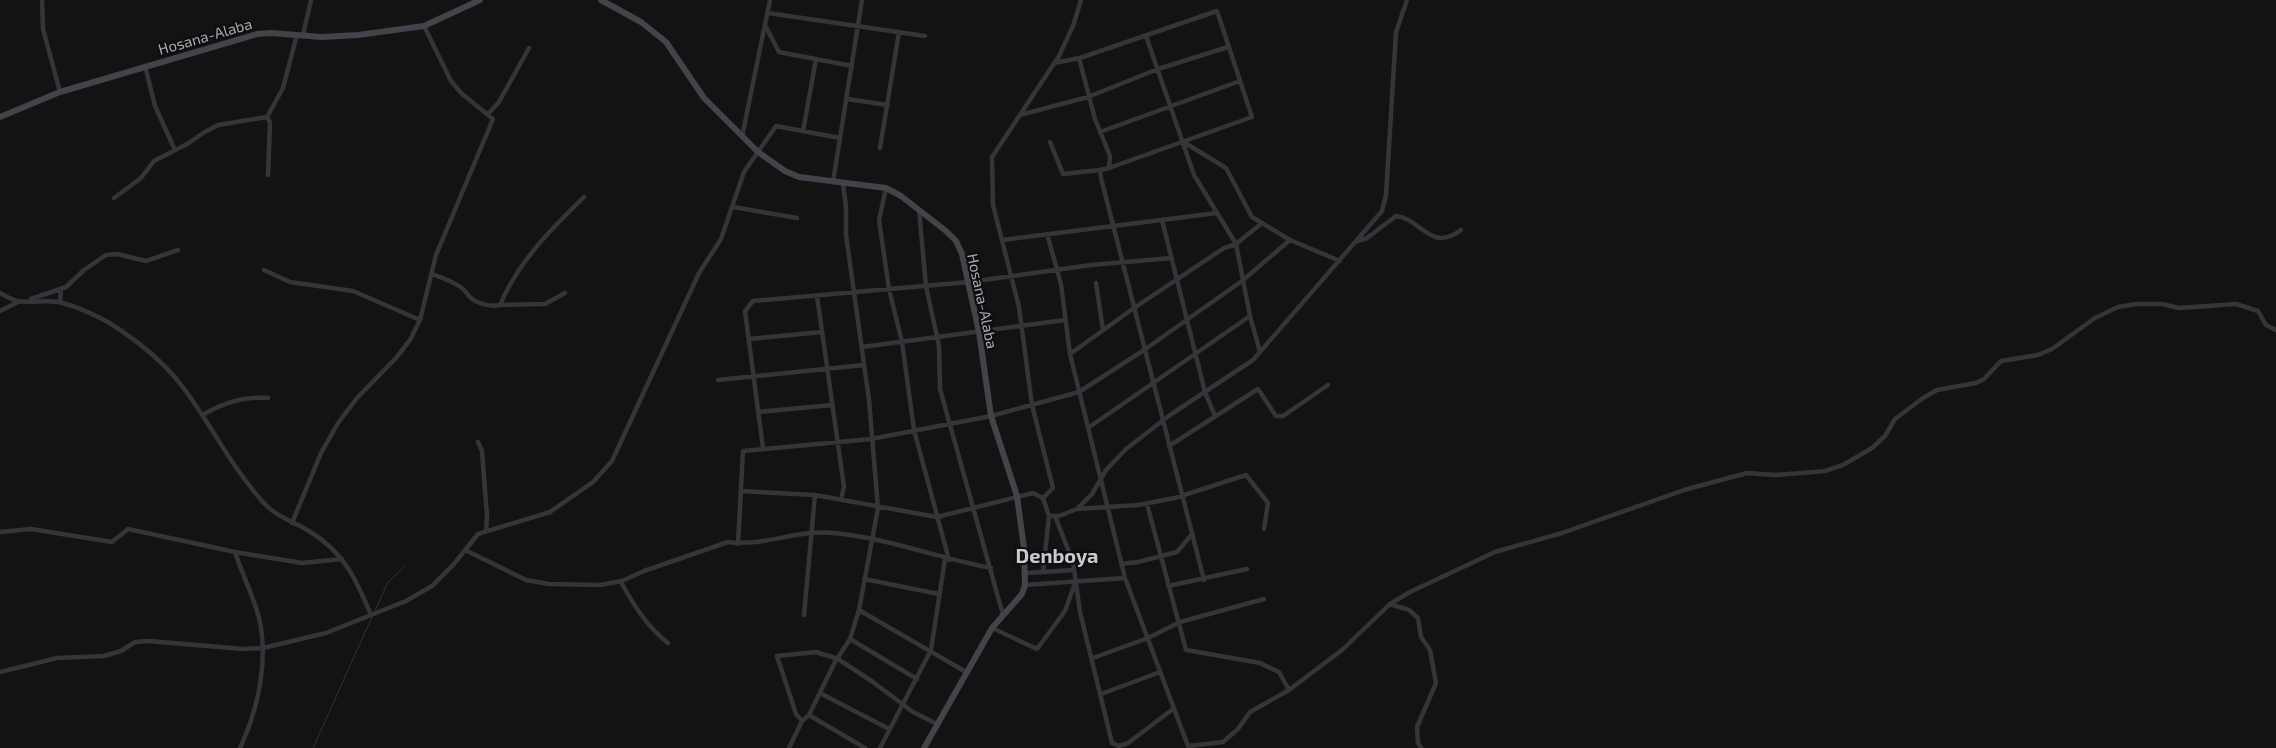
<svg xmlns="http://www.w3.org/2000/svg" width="2276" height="748" viewBox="0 0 2276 748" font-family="'Exo 2',sans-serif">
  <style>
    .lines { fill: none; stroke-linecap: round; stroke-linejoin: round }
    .stream { stroke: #2c3339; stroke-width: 1 }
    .street { stroke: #343539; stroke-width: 4.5 }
    .secondary { stroke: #424449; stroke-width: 6 }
    .labels { text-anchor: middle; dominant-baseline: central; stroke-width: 4.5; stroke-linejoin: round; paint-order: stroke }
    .street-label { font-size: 15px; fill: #a5aab4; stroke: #0e0e0f }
    .district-label { font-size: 20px; font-weight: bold; fill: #c6c9d0; stroke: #0e0e0f }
  </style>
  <rect width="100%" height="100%" fill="#131314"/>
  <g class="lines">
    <!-- stream -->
    <path class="stream" d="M375 611 388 582 406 565
      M313 748 372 617"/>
    <!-- street -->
    <path class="street" d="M42 0 43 29 60 92
      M768 13 925 36
      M766 27 779 52 852 66
      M303 35 311 0
      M1146 36 1194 175 1236 244 1250 316 1260 352
      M1079 58 1095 119 1110 156 1109 168 1100 170 1101 178 1204 580
      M1054 63 1080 58 1217 11 1252 117 1109 168
      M145 66 155 106 175 150
      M847 99 888 105
      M488 114 499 102 529 48
      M1020 115 1088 97 1158 69 1228 47
      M267 117 283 88 297 35
      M803 131 816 59
      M1100 132 1240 81
      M742 137 770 0
      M1182 141 1226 168 1252 217 1290 240 1340 261
      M1050 142 1063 174 1100 170
      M880 148 899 32
      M833 182 862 0
      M886 188 879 220 889 289 902 342 914 430 949 560
      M114 198 141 178 154 161 189 143 203 133 218 125 267 117 270 122 268 175
      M733 207 797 218
      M919 210 926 286 939 346 940 389 1003 615
      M1162 220 1205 392 1215 416
      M1047 234 1061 284 1070 354 1125 578
      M1002 240 1217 213
      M1358 241 1367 238 1396 216C1422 219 1430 253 1461 230
      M264 270 290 282 353 291 420 320
      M432 274C442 278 453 281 462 288 465 290 467 294 470 297 477 304 491 307 500 305 518 262 551 229 584 197
      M1096 283 1103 330
      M0 293C5 296 12 300 17 301 31 303 45 300 59 302 76 306 93 314 108 322 135 339 163 361 182 386 211 424 230 465 262 501 277 518 291 520 309 531 344 552 356 579 371 615
      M817 296 844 487 841 499
      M31 299 66 287 84 270 106 255 117 254 146 261 178 250
      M60 303 61 289
      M500 305 545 304 565 293
      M0 311 18 302
      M749 339 822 332
      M862 347 1065 320
      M1070 354 1134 308 1224 248 1236 244 1262 223
      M718 380 864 365
      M758 412 832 405
      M202 415C224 403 243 396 268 398
      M1088 428 1250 316
      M478 442 482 451 487 516 486 531
      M1169 446 1258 389 1276 416H1283L1328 385
      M763 448 745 311 753 301 969 282 1091 265 1172 258
      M741 491 815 495 937 517 1033 493 1043 498 1049 516H1059L1077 509 1092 494 1106 470 1126 449 1170 415 1253 360 1382 211 1386 195 1396 32 1407 0
      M1043 498 1053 488 1032 405 1019 307 993 205 992 157 1059 56 1073 26 1081 0
      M1147 504 1186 650 1260 663 1279 672 1289 690
      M1077 509 1138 505 1175 498 1246 475 1268 503 1264 529
      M1055 516 1073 562 1080 612 1112 743 1119 746 1128 743 1173 709
      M292 523 321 453 338 423 357 398 396 358 410 340 420 320 436 255 493 119 461 93 451 81 424 26
      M0 532 31 529 112 542 128 529 235 552C242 574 253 595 259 618 269 660 258 710 240 748
      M738 544 743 451 871 439 991 416 1079 392 1144 350 1242 281 1290 240
      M465 550 526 580 549 584 600 585 622 581 644 571 728 542C764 547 798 529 834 533 887 538 938 558 991 568
      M235 552 302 563 342 559
      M1121 564 1138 562 1177 552 1192 534
      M1043 572 1074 570
      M1025 573 1043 572 1049 516
      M864 579 939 594
      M621 582C633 604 647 627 668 643
      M1025 585 1125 578 1188 746 1223 742 1238 729 1250 712 1289 690 1342 650 1390 604 1409 610 1418 618 1421 637 1430 650 1436 683 1417 727 1418 743 1421 748
      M1168 586 1247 569
      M1390 604 1410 592 1495 552 1562 533 1684 490 1747 473 1775 475 1802 473 1825 471 1843 465 1872 448 1885 436 1895 419 1923 398 1937 390 1976 383 1984 379 2001 361 2038 355 2052 349 2095 318 2118 307 2137 304H2162L2179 308 2236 304 2258 311 2266 325 2276 330
      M859 610 966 672
      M804 615 815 495
      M992 628 1037 649 1065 611 1075 583
      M850 639 917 679
      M1093 658 1148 638 1180 622 1264 599
      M0 672 57 658 104 656 121 651 135 642 149 641 243 649 263 648 326 633 406 601 432 586 453 565 478 534 550 512 593 482 612 461 699 273 721 239 744 172 776 126 840 138
      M820 693 889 729
      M1101 694 1160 672
      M809 715 865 748
      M802 721 796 714 777 656 816 652 838 659 873 682 913 712 937 724
      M789 748 802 721 809 715 835 662 850 639 859 610 878 508 869 400 846 235V207L843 184
      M880 748 931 650 945 559"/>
    <!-- secondary -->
    <path class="secondary" d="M601 0 641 22 666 42 704 98 758 152 785 171 799 177 886 188 901 196 946 231 956 241 962 254 979 332 991 416 1017 496 1024 548 1025 585 1022 594 992 628 924 748
      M0 117 60 92 257 34 271 33 322 37 358 35 424 26 480 0"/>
  </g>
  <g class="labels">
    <!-- street labels -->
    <g class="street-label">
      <text transform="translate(205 36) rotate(-16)">Hosana-Alaba</text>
      <text transform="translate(983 301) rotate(78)">Hosana-Alaba</text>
    </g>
    <!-- district labels -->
    <g class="district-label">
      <text x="1057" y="555">Denboya</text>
    </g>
  </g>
</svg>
